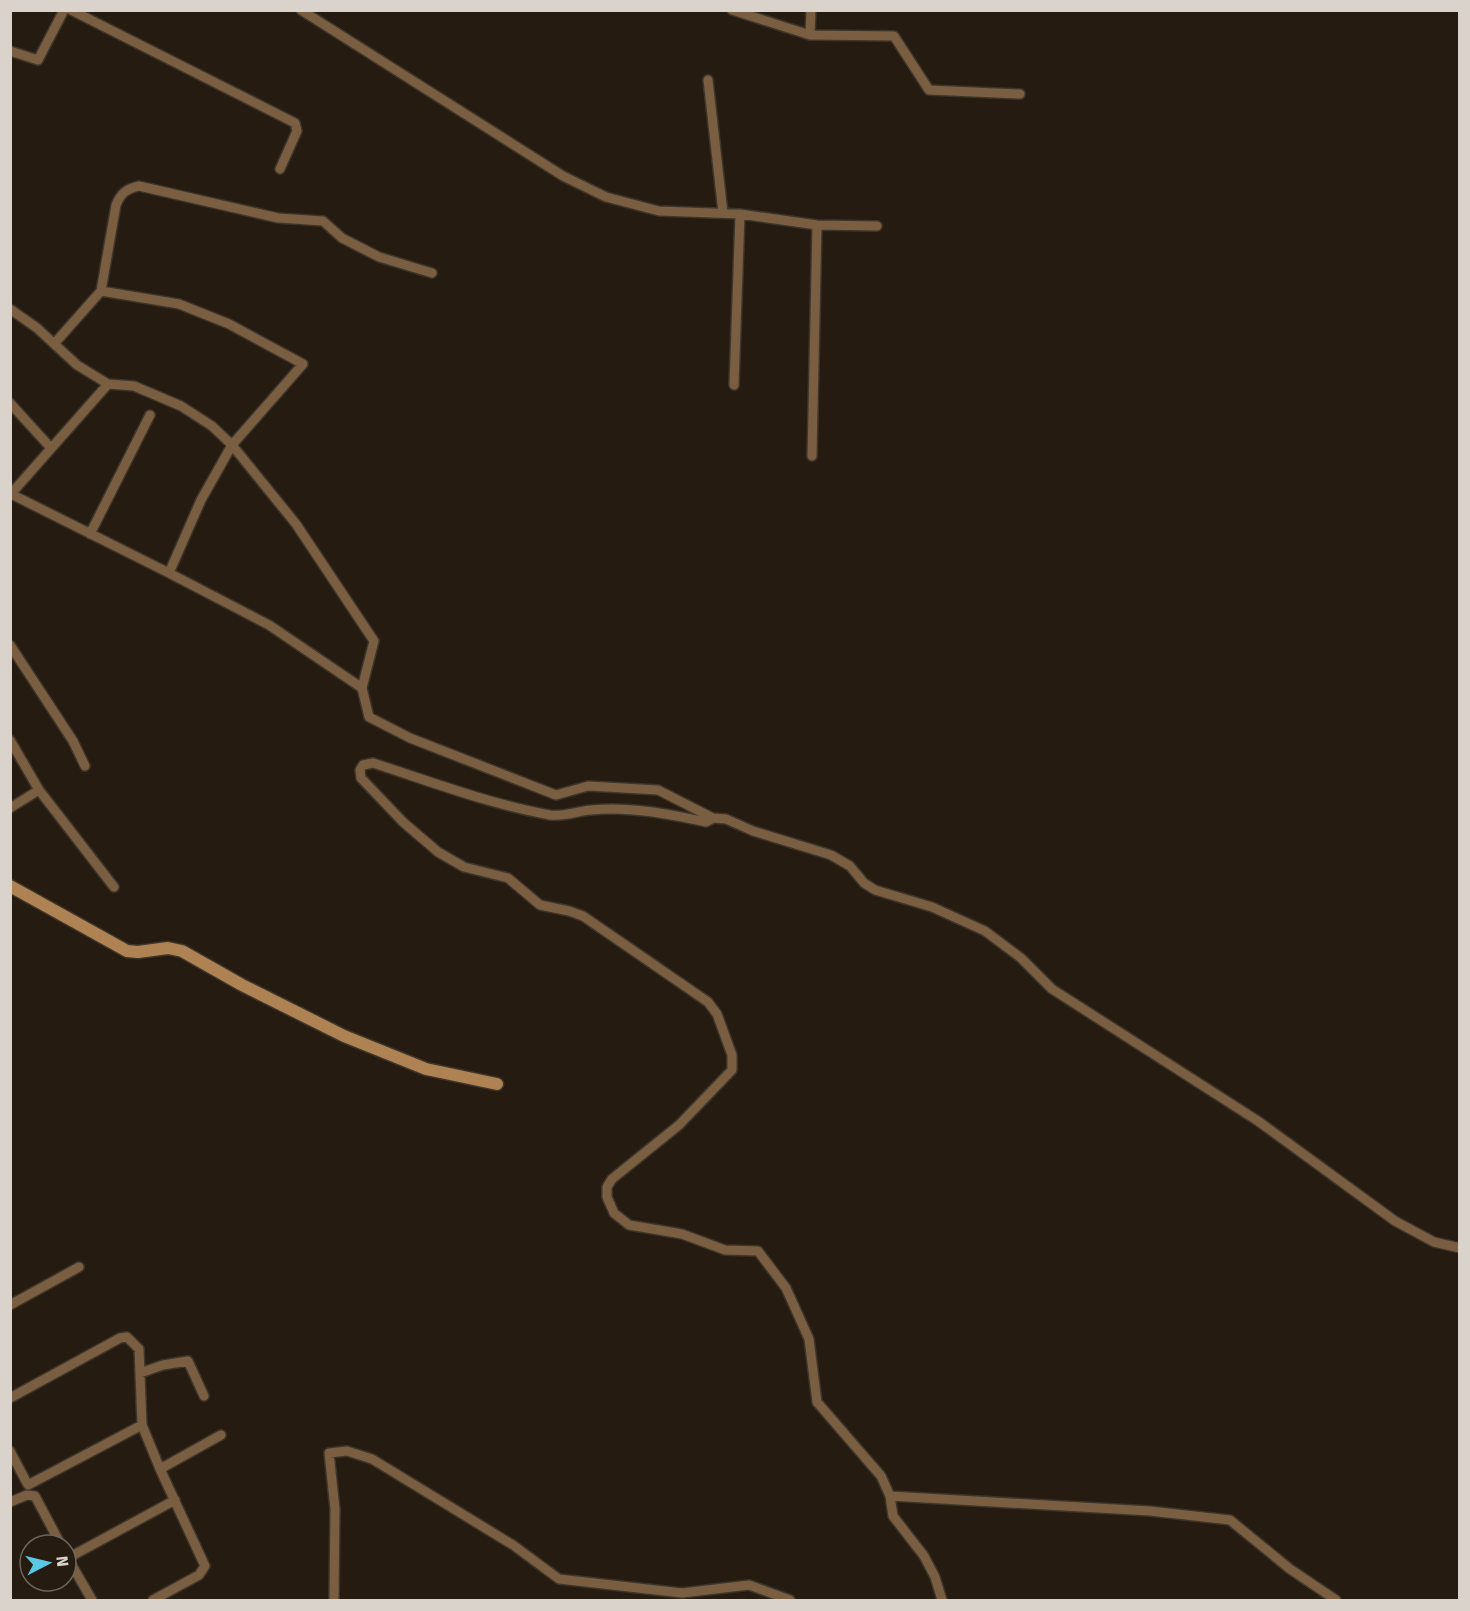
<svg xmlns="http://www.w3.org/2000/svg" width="1470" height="1611" viewBox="0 0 1470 1611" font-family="'Fira Sans',sans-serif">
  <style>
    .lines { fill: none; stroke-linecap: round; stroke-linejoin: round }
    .street-casing { stroke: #3e352a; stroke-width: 12 }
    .secondary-casing { stroke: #3e352a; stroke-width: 15 }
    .street { stroke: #795e41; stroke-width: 9 }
    .secondary { stroke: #af8254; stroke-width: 12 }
  </style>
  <rect width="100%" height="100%" fill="#251b10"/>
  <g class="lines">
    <defs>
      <path id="street" d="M71 10 295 123 297 131 280 169
        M301 10 563 176 606 197 659 211 740 214 817 225 877 226
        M732 10 810 35 894 36 929 90 1020 94
        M810 35 811 10
        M10 51 38 60 64 10
        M708 80 723 213
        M101 291 179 304 229 324 303 364 232 445 201 500 169 573 269 625 362 688
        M10 309 37 328 77 365 108 384 134 386 181 406 212 426 232 445 296 524 374 641 362 688 369 717 410 738 556 795 588 786 658 790 713 818
        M54 344 101 291 116 205C121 193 126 189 139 186L278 218 323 221 342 238 379 257 432 273
        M734 385 740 214
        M10 403 50 447
        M812 456 817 225
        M11 494 169 573
        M10 495 108 384
        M90 534 150 415
        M10 645 73 741 85 766
        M10 740 39 790 114 887
        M10 808 39 790
        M10 1305 79 1267
        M140 1373 163 1365 188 1361 204 1396
        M10 1398 120 1338 127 1337 139 1349 142 1425
        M10 1451 28 1485 142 1425 160 1469 205 1566 199 1575 153 1600
        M160 1469 221 1435
        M890 1496 1150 1511 1230 1520 1290 1569 1336 1600
        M10 1502 27 1495 35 1496 61 1545
        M66 1555 92 1600
        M68 1558 175 1500
        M334 1600 335 1509 329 1453 347 1451 372 1459 513 1545 559 1579 682 1593 749 1585 790 1600
        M942 1600 935 1577 924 1556 893 1516 890 1496 881 1476 817 1402 809 1339 786 1288 758 1251 725 1250 682 1234 629 1225 614 1213 607 1197V1187L612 1179 679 1125 732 1070V1055L717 1014 708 1002 583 916 569 911 540 905 508 878 464 867 438 852 403 822 361 778 360 770 363 765 373 763C432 782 489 804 550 815 565 817 577 811 591 810 629 806 669 814 706 822L713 818 726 819 753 831 831 855 850 866 864 883 875 890 932 907 985 931 1021 958 1052 989 1258 1121 1395 1221 1434 1242 1460 1248"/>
      <path id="secondary" d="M10 886 127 951 138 952 168 948 182 951 242 985 344 1036 426 1069 497 1084"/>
    </defs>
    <!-- street casing -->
    <use href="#street" class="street-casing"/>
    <!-- secondary casing -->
    <use href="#secondary" class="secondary-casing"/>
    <!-- street -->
    <use href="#street" class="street"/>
    <!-- secondary -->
    <use href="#secondary" class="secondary"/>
  </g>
  <!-- border -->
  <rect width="1470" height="1611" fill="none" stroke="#dad3cc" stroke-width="24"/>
  <!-- north arrow -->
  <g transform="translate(48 1563) rotate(83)"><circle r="28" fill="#251b10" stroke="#6d655b" stroke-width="1.5"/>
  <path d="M0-4.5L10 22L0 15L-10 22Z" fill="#59c8e4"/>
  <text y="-9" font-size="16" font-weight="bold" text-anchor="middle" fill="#dad3cc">N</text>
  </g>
</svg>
